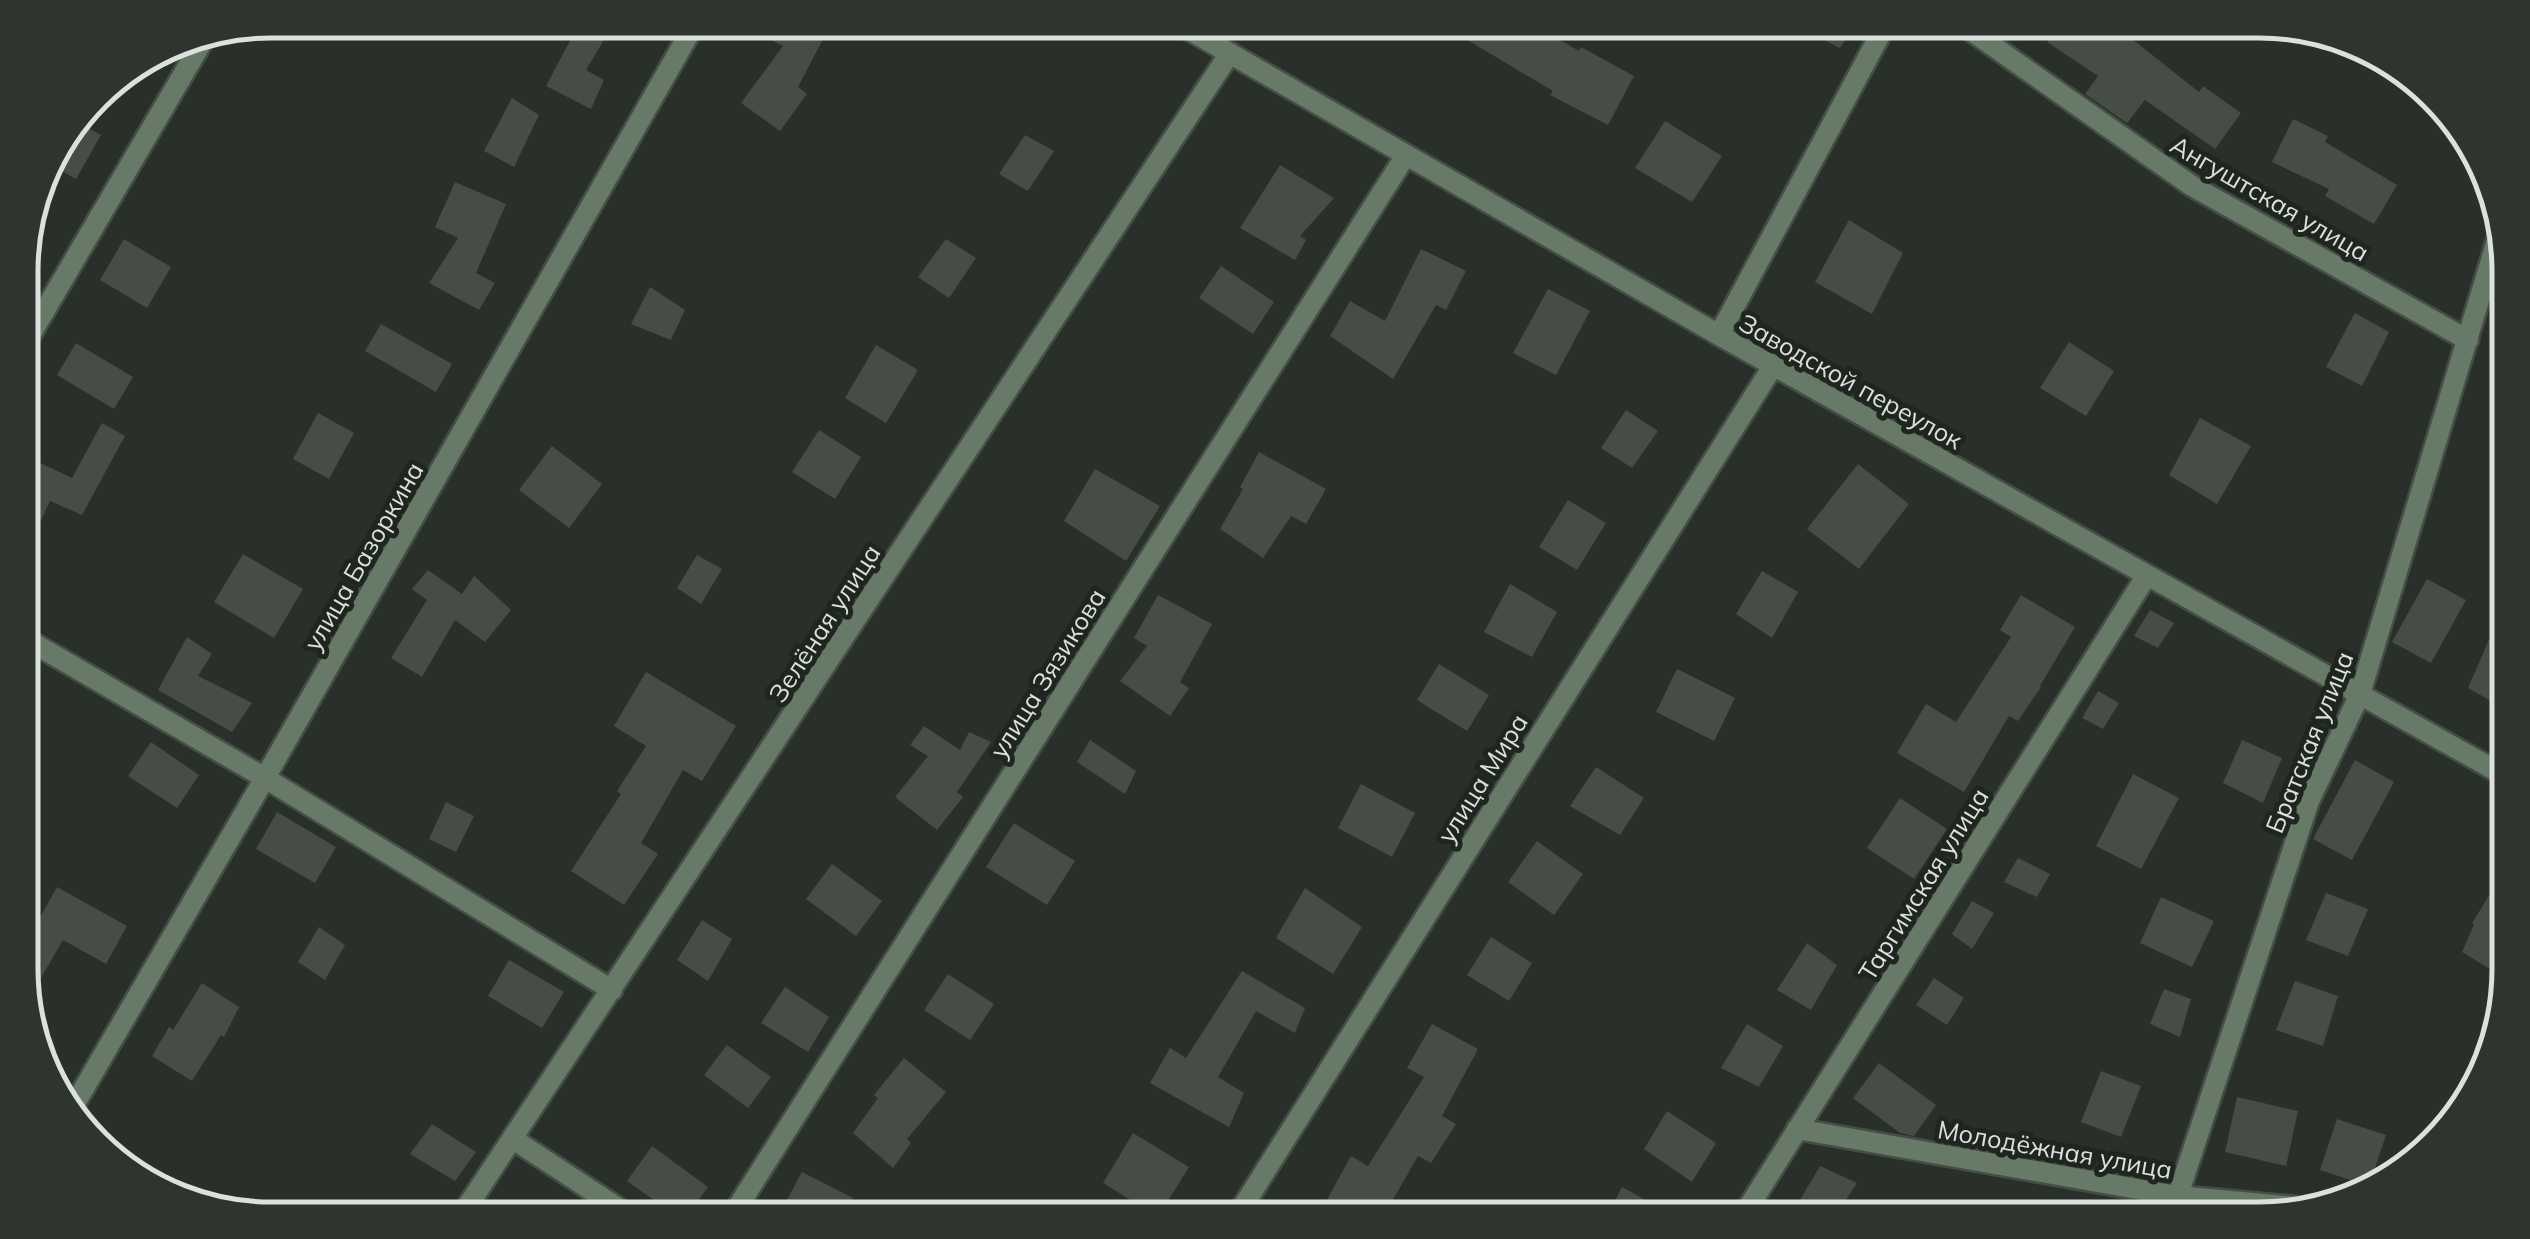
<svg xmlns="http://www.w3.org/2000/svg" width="2530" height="1239" viewBox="0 0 2530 1239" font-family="Mulish,sans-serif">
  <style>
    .building { fill: #454d45 }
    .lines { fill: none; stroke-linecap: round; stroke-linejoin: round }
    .minor-casing { stroke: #464c46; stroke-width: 25 }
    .minor { stroke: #677967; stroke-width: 20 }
    .labels { text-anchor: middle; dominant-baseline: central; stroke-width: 10; stroke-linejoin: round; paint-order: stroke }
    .street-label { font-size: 25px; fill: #dde1dd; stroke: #1f261f }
    .rim { fill: none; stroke: #dde1dd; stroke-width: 5 }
  </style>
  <rect width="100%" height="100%" fill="#293029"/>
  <!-- building -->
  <path class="building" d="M581 20H616L586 70 604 80 591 109 546 86Z
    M732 20H788L802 28 806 20H833L798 87 807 94 780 131 741 103 783 46Z
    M1467 20H1526L1579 51 1581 47 1634 76 1608 125 1550 95 1553 91 1459 35Z
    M1785 20H1859L1840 48Z
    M2060 20H2106L2112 23 2199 92 2203 86 2241 113 2215 149 2145 100 2127 123 2085 94 2098 76 2047 42Z
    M512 98 539 115 514 167 484 151Z
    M2293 119 2328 136 2325 142 2397 185 2374 224 2325 196 2329 189 2272 162Z
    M75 121 101 135 76 179 45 162Z
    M1665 121 1722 156 1692 202 1635 168Z
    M1025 135 1054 151 1028 191 999 174Z
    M1280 165 1334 198 1300 236 1306 240 1295 260 1240 228Z
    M455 182 506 204 476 273 495 283 479 310 429 283 458 238 435 227Z
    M1849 220 1903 253 1872 314 1815 282Z
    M124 239 171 267 147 308 100 280Z
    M946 239 976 258 949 298 918 277Z
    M1421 249 1466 271 1446 310 1436 305 1393 379 1330 336 1350 301 1385 321Z
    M1221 266 1274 302 1253 334 1199 298Z
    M650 287 685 310 671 340 631 324Z
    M1548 289 1590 311 1556 375 1513 353Z
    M2355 313 2389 332 2362 386 2326 367Z
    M381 324 452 364 436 392 365 351Z
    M2069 342 2114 371 2086 416 2040 388Z
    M76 343 133 377 114 409 57 375Z
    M876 345 918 370 886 423 845 398Z
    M1626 410 1658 431 1632 468 1601 448Z
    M318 413 354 433 329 479 293 459Z
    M2200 418 2251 446 2217 504 2169 475Z
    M102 423 125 436 82 515 50 501 21 563V454L72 478Z
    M819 430 861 457 835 499 792 472Z
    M552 446 602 484 569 528 519 490Z
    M1259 452 1326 489 1306 524 1291 516 1263 558 1220 529 1243 489 1240 487Z
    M1858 464 1909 504 1859 569 1807 529Z
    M1095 469 1160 506 1126 561 1064 521Z
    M1568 500 1606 523 1577 570 1539 547Z
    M243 554 303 589 274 638 214 602Z
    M697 555 722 569 701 604 677 588Z
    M428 570 462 594 474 576 511 610 485 642 455 620 422 677 391 658 427 600 412 589Z
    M1762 571 1798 592 1772 638 1736 614Z
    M2427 579 2466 600 2431 663 2392 642Z
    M1510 584 1557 612 1532 657 1484 632Z
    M1158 595 1212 624 1180 682 1189 688 1170 716 1120 681 1147 646 1134 638Z
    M2021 595 2075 627 2040 686 2041 687 2018 721 2009 716 1964 792 1897 753 1926 704 1956 722 2011 637 2000 630Z
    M2150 610 2174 623 2158 648 2134 636Z
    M2491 635 2509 643V711L2468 688Z
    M187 637 212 654 198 676 252 703 232 732 158 690Z
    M1439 664 1489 695 1467 731 1417 700Z
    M1677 669 1735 698 1714 741 1656 712Z
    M646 672 736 726 702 781 683 770 641 843 658 854 624 905 571 871 621 794 617 791 646 746 614 726Z
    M2098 691 2119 703 2103 729 2082 718Z
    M924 726 960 750 969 732 991 742 957 792 963 797 937 830 895 797 928 756 910 745Z
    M1090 740 1136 771 1125 794 1077 762Z
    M2242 740 2282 758 2263 803 2223 783Z
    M151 742 199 775 177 808 128 776Z
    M2355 760 2394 782 2352 860 2313 839Z
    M1596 767 1644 798 1620 835 1570 806Z
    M2133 774 2179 798 2141 869 2096 846Z
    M1361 784 1415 813 1392 857 1338 828Z
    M1900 798 1947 829 1914 879 1867 848Z
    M446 802 474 816 456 852 429 839Z
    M277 812 336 847 315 883 256 849Z
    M1014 823 1075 861 1047 905 986 867Z
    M1537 841 1583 874 1554 915 1508 882Z
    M2018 858 2050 874 2037 897 2004 882Z
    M832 864 882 901 856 936 806 899Z
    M2495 886 2510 895V969L2508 980 2462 952 2474 925 2472 923Z
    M57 887 127 926 106 964 63 940 24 1007 22 1002V950Z
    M1305 888 1362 927 1333 974 1276 938Z
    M2326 893 2368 909 2348 956 2306 940Z
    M2161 897 2214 921 2192 967 2140 943Z
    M1972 901 1994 913 1972 949 1952 934Z
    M702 920 732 939 708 981 677 960Z
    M319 927 345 945 325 980 298 962Z
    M1491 937 1532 963 1509 1001 1467 975Z
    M1807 943 1837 965 1811 1010 1777 990Z
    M509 960 564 992 542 1028 488 996Z
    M1242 971 1305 1008 1295 1033 1256 1011 1218 1077 1244 1093 1229 1127 1150 1083 1170 1048 1186 1058Z
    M948 974 994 1004 970 1040 924 1010Z
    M1934 978 1964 998 1947 1025 1916 1005Z
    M2295 981 2338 996 2323 1046 2276 1030Z
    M202 983 239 1007 224 1037 221 1035 192 1081 152 1056 169 1027 173 1030Z
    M785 987 829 1017 808 1052 761 1023Z
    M2164 989 2191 999 2180 1037 2150 1024Z
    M1432 1024 1478 1049 1442 1116 1456 1124 1431 1163 1418 1156 1382 1219H1348L1324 1205 1351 1156 1368 1166 1424 1077 1407 1068Z
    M1747 1024 1783 1046 1759 1087 1721 1068Z
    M727 1045 771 1077 748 1108 704 1075Z
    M904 1058 946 1092 907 1139 911 1143 893 1168 853 1133 878 1098 874 1095Z
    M1879 1063 1936 1105 1914 1136 1900 1133 1853 1098Z
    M2101 1071 2141 1086 2121 1137 2081 1122Z
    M2237 1097 2298 1111 2286 1166 2225 1152Z
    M1667 1111 1716 1143 1692 1182 1644 1149Z
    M2337 1119 2386 1135 2369 1186 2320 1170Z
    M432 1124 476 1152 455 1181 410 1154Z
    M1133 1133 1189 1167 1158 1217 1103 1183Z
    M652 1146 708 1187 685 1219H680L627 1181Z
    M1820 1166 1857 1183 1833 1219H1828L1797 1205Z
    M802 1172 853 1198 842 1219H796L781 1211Z
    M1622 1187 1680 1219H1631L1612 1207Z"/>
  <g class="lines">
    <defs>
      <path id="minor" d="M1172 20 1719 335 2509 778
        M1956 20 2192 186 2468 340
        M1719 335 1888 20
        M21 351 208 32
        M21 636 265 778 612 990
        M69 1114 265 778 697 20
        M1797 1129 2177 1196 2306 1208
        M513 1139 635 1219
        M459 1219 1230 53
        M730 1219 1406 155
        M1235 1219 1773 366
        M1741 1219 2147 575
        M2170 1219 2309 801 2360 694 2502 224"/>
    </defs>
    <!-- minor casing -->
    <use href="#minor" class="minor-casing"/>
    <!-- minor -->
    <use href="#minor" class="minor"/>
  </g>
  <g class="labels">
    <!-- street labels -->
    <g class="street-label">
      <text transform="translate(2270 198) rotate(30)">Ангуштская улица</text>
      <text transform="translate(1851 381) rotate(29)">Заводской переулок</text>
      <text transform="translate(363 556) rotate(-60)">улица Базоркина</text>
      <text transform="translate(824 623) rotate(-57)">Зелёная улица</text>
      <text transform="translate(1047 673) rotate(-58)">улица Зязикова</text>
      <text transform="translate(2309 742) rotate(-68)">Братская улица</text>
      <text transform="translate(1482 778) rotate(-58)">улица Мира</text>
      <text transform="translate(1923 884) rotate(-58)">Таргимская улица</text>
      <text transform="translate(2055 1149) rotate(10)">Молодёжная улица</text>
    </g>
  </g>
  <!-- crop -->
  <path d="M0 0H2530V1239H0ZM271 38H2259A233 233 0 0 1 2492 271V969A233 233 0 0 1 2259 1202H271A233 233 0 0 1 38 969V271A233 233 0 0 1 271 38Z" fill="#2e352e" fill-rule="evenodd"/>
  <path class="rim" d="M271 38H2259A233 233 0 0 1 2492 271V969A233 233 0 0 1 2259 1202H271A233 233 0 0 1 38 969V271A233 233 0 0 1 271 38Z"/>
</svg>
